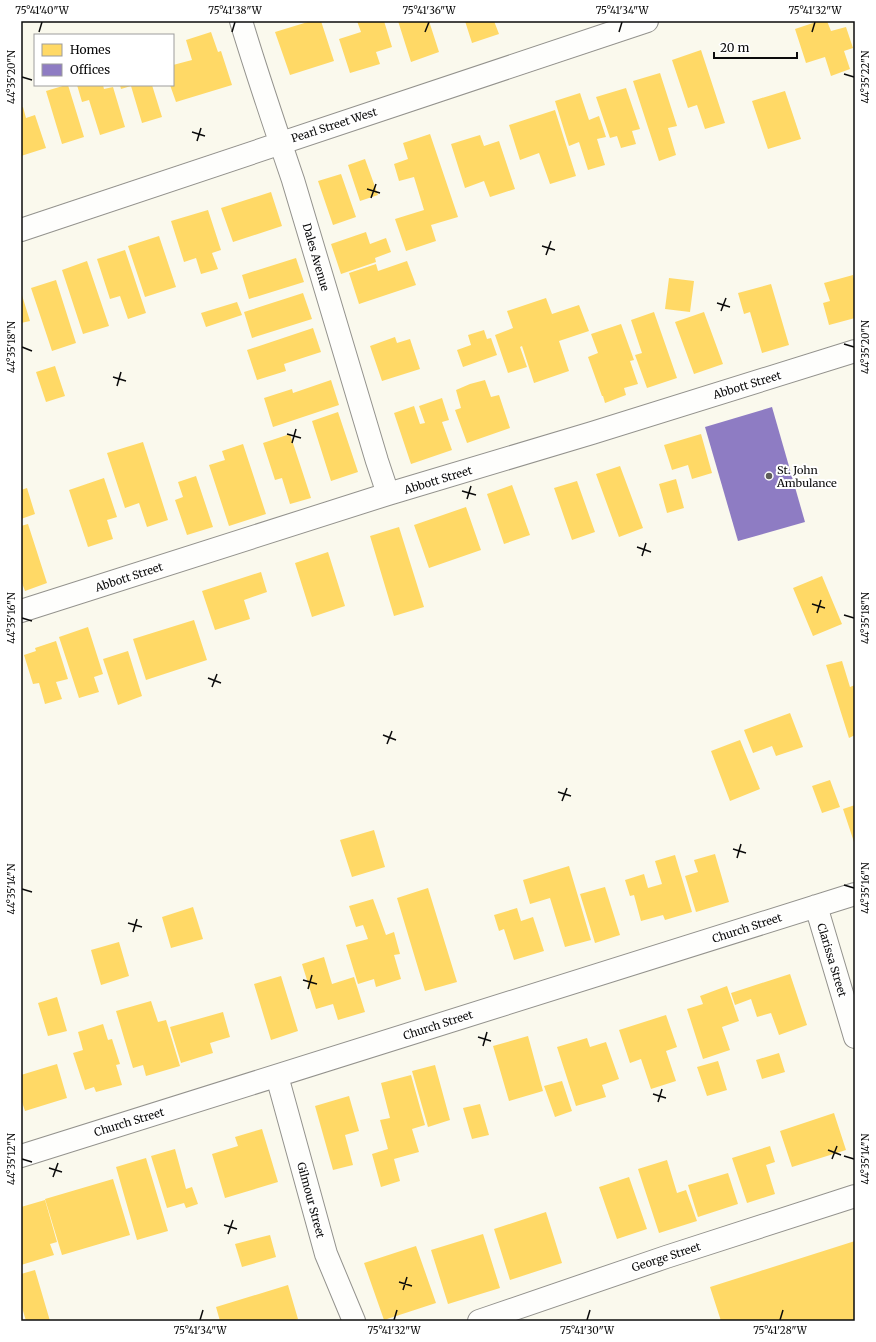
<svg xmlns="http://www.w3.org/2000/svg" width="876" height="1342" viewBox="0 0 876 1342" font-family="Merriweather,serif">
  <style>
    .homes { fill: #ffd966 }
    .offices { fill: #8e7cc3 }
    .lines { fill: none; stroke-linecap: round; stroke-linejoin: round }
    .minor-casing { stroke: #93928d; stroke-width: 24 }
    .minor { stroke: #fefefc; stroke-width: 22 }
    .ticks { fill: none; stroke: #0b0b0b; stroke-width: 1.5 }
    .poi-dot { fill: #5f5e5a; stroke: #fff; stroke-width: 1.5 }
    .labels { text-anchor: middle; dominant-baseline: central; stroke-width: 4; stroke-linejoin: round; paint-order: stroke }
    .street-label { font-size: 11px; fill: #0b0b0b; stroke: #fff }
    .poi-label { font-size: 11px; fill: #0b0b0b; stroke: #fff; text-anchor: start }
    .neatline { fill: none; stroke: #0b0b0b; stroke-width: 1.5 }
    .ticks-label { font-size: 10px; text-anchor: middle; fill: #0b0b0b }
  </style>
  <rect width="100%" height="100%" fill="#faf9ed"/>
  <!-- homes -->
  <path class="homes" d="M311 21H321L334 61 290 75 275 32Z
    M357 21H384L392 47 376 52 380 64 350 73 339 39 361 32Z
    M398 21H429L439 52 411 62Z
    M465 21H494L499 34 472 43Z
    M819 21H827L831 31 846 27 853 48 844 51 850 69 831 76 825 57 806 63 795 29Z
    M211 32 218 52 221 51 232 85 176 102 170 85H173V65L192 60 186 40Z
    M701 50 725 123 705 129 697 105 688 108 672 60Z
    M660 73 677 126 668 128 676 155 659 161 633 81Z
    M66 85H68L84 137 62 144 46 91Z
    M77 85H103L104 89 113 87 125 127 100 135 89 100 82 102Z
    M120 85H152L162 117 142 123 131 86 121 89Z
    M626 88 640 129 632 131 636 144 621 148 617 136 610 138 596 97Z
    M785 91 801 139 768 149 752 101Z
    M580 93 589 120 599 116 606 137 597 139 605 165 588 170 579 142 569 146 555 101Z
    M23 107 26 118 35 115 46 148 21 156V108Z
    M555 110 576 176 550 184 539 153 520 160 509 125Z
    M430 134 458 217 431 225 436 241 406 251 395 219 424 210 414 177 399 181 394 164 408 159 403 143Z
    M480 135 484 146 499 141 515 189 490 197 484 181 465 188 451 144Z
    M365 159 378 195 360 201 348 165Z
    M341 174 356 217 333 225 318 181Z
    M271 192 282 226 233 242 221 208Z
    M208 210 221 250 212 253 218 269 201 274 196 258 184 262 171 221Z
    M366 232 370 244 386 238 391 252 375 258 376 262 341 274 331 244Z
    M159 236 176 287 145 297 128 246Z
    M125 250 146 313 128 319 120 296 110 299 97 259Z
    M296 258 304 282 249 299 242 275Z
    M87 261 109 326 83 334 62 270Z
    M407 261 416 285 359 304 349 273 376 264 378 271Z
    M853 275 855 283V318L829 325 823 303 830 301 824 283Z
    M669 278 694 281 690 312 665 309Z
    M56 280 76 343 52 351 31 288Z
    M771 284 789 345 762 353 750 312 744 314 738 293Z
    M21 292 30 321 21 323Z
    M303 293 312 319 252 338 244 312Z
    M546 298 552 314 579 305 589 331 559 341 569 371 534 383 522 346 520 347 527 367 508 373 495 335 513 328 507 311Z
    M237 302 242 315 206 327 201 313Z
    M654 312 677 378 647 388 635 355 642 353 631 320Z
    M704 312 723 364 694 374 675 322Z
    M621 324 634 360 630 361 638 384 624 388 626 395 605 403 603 396H602L588 357 598 353 591 334Z
    M313 328 321 352 284 364 286 371 257 380 247 350Z
    M484 330 487 339 491 338 497 355 463 367 457 350 471 345 468 335Z
    M395 337 397 343 410 339 420 369 382 381 370 346Z
    M55 366 65 396 46 402 36 372Z
    M331 380 339 405 273 427 264 398 292 389 293 393Z
    M485 380 491 397 499 395 510 428 467 443 455 410 461 408 456 390 470 384Z
    M442 398 449 420 442 422 452 450 411 464 394 413 414 406 420 424 425 423 419 406Z
    M338 412 358 472 331 481 312 421Z
    M290 434 311 498 290 504 282 478 275 480 263 443Z
    M701 434 712 473 692 479 688 465 672 470 664 445Z
    M143 442 168 520 147 527 139 503 125 508 107 453Z
    M243 444 266 514 229 526 209 465 225 460 222 451Z
    M620 466 643 528 619 537 596 474Z
    M196 476 213 527 187 535 175 500 183 497 178 482Z
    M104 478 117 517 107 520 113 539 88 547 69 490Z
    M676 479 684 508 667 513 659 484Z
    M577 481 595 532 572 540 554 488Z
    M512 485 530 535 504 544 487 494Z
    M27 488 35 514 21 519V490Z
    M466 507 481 550 429 568 414 525Z
    M28 524 47 583 25 591 22 583 21 584V526Z
    M399 527 424 607 394 616 370 536Z
    M328 552 345 606 312 617 295 563Z
    M261 572 267 592 244 600 250 619 215 630 202 591Z
    M822 576 842 624 813 636 793 588Z
    M194 620 207 660 146 680 133 639Z
    M88 627 103 674 94 677 99 692 79 698 59 637Z
    M56 641 68 679 56 682 62 699 45 704 39 683 33 684 24 655 36 651 35 648Z
    M128 651 142 696 118 705 103 659Z
    M842 661 850 687 855 685V735L849 738 826 665Z
    M790 713 803 747 776 756 772 746 753 753 744 730Z
    M740 740 760 789 730 801 711 751Z
    M830 780 840 807 822 813 812 786Z
    M855 805V845L843 809Z
    M374 830 385 867 352 877 340 840Z
    M715 854 729 902 696 912 685 876 698 872 694 860Z
    M675 855 692 912 665 920 663 915 641 921 634 895 630 896 625 880 644 874 648 888 662 884 655 861Z
    M569 866 591 940 565 947 550 898 530 904 523 880Z
    M605 887 620 935 595 943 580 894Z
    M428 888 457 982 425 991 397 898Z
    M373 899 386 935 394 932 400 954 394 955 401 979 376 987 374 979 358 984 346 945 368 939 363 925 356 927 349 906Z
    M193 907 203 939 171 948 162 917Z
    M517 908 521 921 533 917 544 951 514 960 504 929 499 931 494 915Z
    M119 942 129 976 101 985 91 950Z
    M324 957 332 984 354 977 365 1012 338 1020 333 1004 316 1009 302 964Z
    M790 974 807 1025 779 1035 771 1013 757 1017 751 999 735 1005 731 993Z
    M281 976 298 1031 271 1040 254 984Z
    M727 986 739 1021 722 1027 730 1050 703 1059 687 1009 703 1004 700 996Z
    M57 997 67 1031 48 1036 38 1003Z
    M151 1001 158 1022 166 1020 180 1066 146 1076 143 1065 133 1068 116 1011Z
    M223 1012 230 1037 210 1043 213 1053 181 1063 170 1027Z
    M666 1015 677 1047 666 1051 676 1081 651 1089 641 1059 630 1063 619 1030Z
    M103 1024 108 1040 112 1039 120 1064 116 1065 122 1085 96 1092 94 1087 85 1090 73 1053 83 1050 78 1032Z
    M528 1036 543 1091 509 1101 493 1046Z
    M587 1038 590 1047 606 1042 619 1079 602 1085 606 1097 576 1106 557 1047Z
    M779 1053 785 1072 762 1079 756 1060Z
    M718 1061 727 1090 707 1096 697 1067Z
    M57 1064 67 1098 25 1111 21 1099V1075Z
    M435 1065 450 1120 428 1127 412 1071Z
    M411 1075 425 1125 412 1129 419 1152 394 1159 400 1181 381 1187 372 1154 388 1149 380 1120 390 1118 381 1083Z
    M562 1081 572 1111 555 1117 544 1086Z
    M349 1096 359 1131 345 1135 353 1165 333 1170 315 1106Z
    M480 1104 489 1135 472 1139 463 1108Z
    M834 1113 846 1150 792 1167 780 1131Z
    M262 1129 278 1182 225 1198 212 1154 238 1146 235 1137Z
    M770 1146 775 1162 766 1165 775 1194 747 1203 732 1158Z
    M175 1149 186 1189 192 1187 198 1204 186 1208 184 1203 167 1208 151 1156Z
    M146 1158 168 1231 137 1240 116 1167Z
    M667 1160 677 1193 686 1190 697 1221 659 1233 638 1169Z
    M728 1173 738 1204 698 1217 688 1185Z
    M629 1177 647 1229 617 1239 599 1187Z
    M113 1179 130 1235 62 1255 45 1199Z
    M45 1200 57 1242 50 1244 54 1255 21 1265V1207Z
    M546 1212 562 1263 510 1280 494 1229Z
    M483 1234 500 1288 448 1304 431 1250Z
    M270 1235 276 1257 242 1267 235 1244Z
    M855 1241V1321H721L710 1287Z
    M416 1246 436 1303 384 1320 364 1263Z
    M35 1270 50 1321H26L21 1304V1274Z
    M288 1285 298 1319 293 1321H220L216 1307Z"/>
  <!-- offices -->
  <path class="offices" d="M772 407 805 522 738 541 705 427Z"/>
  <g class="lines">
    <defs>
      <path id="minor" d="M241 21C257 74 275 127 293 180L377 461 388 494
        M21 230 647 21
        M21 611 388 494 592 433 855 351
        M816 906 855 1037
        M277 1076 326 1254 354 1321
        M21 1156 855 894
        M479 1321 666 1257 855 1196"/>
    </defs>
    <!-- minor casing -->
    <use href="#minor" class="minor-casing"/>
    <!-- minor -->
    <use href="#minor" class="minor"/>
  </g>
  <!-- ticks -->
  <path class="ticks" d="M39 32 42 22M232 32 235 22M425 32 429 22M619 32 622 22M812 32 815 22M844 74 854 77M22 77 32 80M192 132 205 136M197 141 201 128M367 189 380 193M371 198 376 184M542 246 555 250M546 255 551 241M717 303 730 307M721 311 726 298M844 344 854 347M22 347 32 351M113 377 126 381M117 386 121 372M287 434 301 438M292 443 296 429M462 491 476 495M467 499 471 486M637 547 651 552M642 556 646 543M812 604 825 608M817 613 821 600M844 615 854 618M22 618 32 621M208 678 221 683M212 687 217 674M383 735 396 740M387 744 392 731M558 792 571 796M562 801 567 788M733 849 746 853M737 858 741 844M844 885 854 888M22 889 32 892M128 923 142 927M133 932 137 919M303 980 317 984M308 989 312 975M478 1037 491 1041M483 1046 487 1032M653 1094 666 1098M658 1102 662 1089M828 1150 841 1155M844 1156 854 1159M22 1159 32 1162M832 1159 837 1146M49 1168 62 1172M53 1177 58 1163M224 1225 237 1229M228 1234 233 1220M399 1282 412 1286M403 1290 407 1277M200 1320 203 1310M394 1320 397 1310M587 1320 590 1310M780 1320 783 1310"/>
  <!-- markers -->
  <circle class="poi-dot" cx="769" cy="476" r="4"/>
  <g class="labels">
    <!-- street labels -->
    <g class="street-label">
      <text transform="translate(334 125) rotate(-18)">Pearl Street West</text>
      <text transform="translate(316 257) rotate(74)">Dales Avenue</text>
      <text transform="translate(747 385) rotate(-17)">Abbott Street</text>
      <text transform="translate(438 480) rotate(-17)">Abbott Street</text>
      <text transform="translate(129 577) rotate(-18)">Abbott Street</text>
      <text transform="translate(747 928) rotate(-18)">Church Street</text>
      <text transform="translate(832 960) rotate(73)">Clarissa Street</text>
      <text transform="translate(438 1025) rotate(-18)">Church Street</text>
      <text transform="translate(129 1122) rotate(-17)">Church Street</text>
      <text transform="translate(311 1200) rotate(75)">Gilmour Street</text>
      <text transform="translate(666 1257) rotate(-18)">George Street</text>
    </g>
    <!-- poi labels -->
    <g class="poi-label">
      <text x="777" y="470">St. John<tspan x="777" dy="13">Ambulance</tspan></text>
    </g>
  </g>
  <!-- border -->
  <rect width="876" height="1342" fill="none" stroke="#ffffff" stroke-width="44"/>
  <!-- legend -->
  <rect x="34" y="34" width="140" height="52" fill="#ffffff" stroke="#9d9d9d"/>
  <rect x="42" y="44" width="20" height="12" fill="#ffd966" stroke="#9d9d9d"/>
  <text x="70" y="54" font-size="12" fill="#0b0b0b">Homes</text>
  <rect x="42" y="64" width="20" height="12" fill="#8e7cc3" stroke="#9d9d9d"/>
  <text x="70" y="74" font-size="12" fill="#0b0b0b">Offices</text>
  <!-- scale -->
  <path d="M714 52v6h83v-6" fill="none" stroke="#0b0b0b" stroke-width="2"/>
  <text x="720" y="52" font-size="12" fill="#0b0b0b" stroke="#ffffff" stroke-width="3" paint-order="stroke">20 m</text>
  <rect x="22" y="22" width="832" height="1298" class="neatline"/>
  <g class="ticks-label">
    <text x="42" y="14">75°41'40"W</text>
    <text x="235" y="14">75°41'38"W</text>
    <text x="429" y="14">75°41'36"W</text>
    <text x="622" y="14">75°41'34"W</text>
    <text x="815" y="14">75°41'32"W</text>
    <text transform="translate(865 77) rotate(-90)" y="4">44°35'22"N</text>
    <text transform="translate(11 77) rotate(-90)" y="4">44°35'20"N</text>
    <text transform="translate(865 347) rotate(-90)" y="4">44°35'20"N</text>
    <text transform="translate(11 347) rotate(-90)" y="4">44°35'18"N</text>
    <text transform="translate(865 618) rotate(-90)" y="4">44°35'18"N</text>
    <text transform="translate(11 618) rotate(-90)" y="4">44°35'16"N</text>
    <text transform="translate(865 888) rotate(-90)" y="4">44°35'16"N</text>
    <text transform="translate(11 889) rotate(-90)" y="4">44°35'14"N</text>
    <text transform="translate(865 1159) rotate(-90)" y="4">44°35'14"N</text>
    <text transform="translate(11 1159) rotate(-90)" y="4">44°35'12"N</text>
    <text x="200" y="1334">75°41'34"W</text>
    <text x="394" y="1334">75°41'32"W</text>
    <text x="587" y="1334">75°41'30"W</text>
    <text x="780" y="1334">75°41'28"W</text>
  </g>
</svg>
